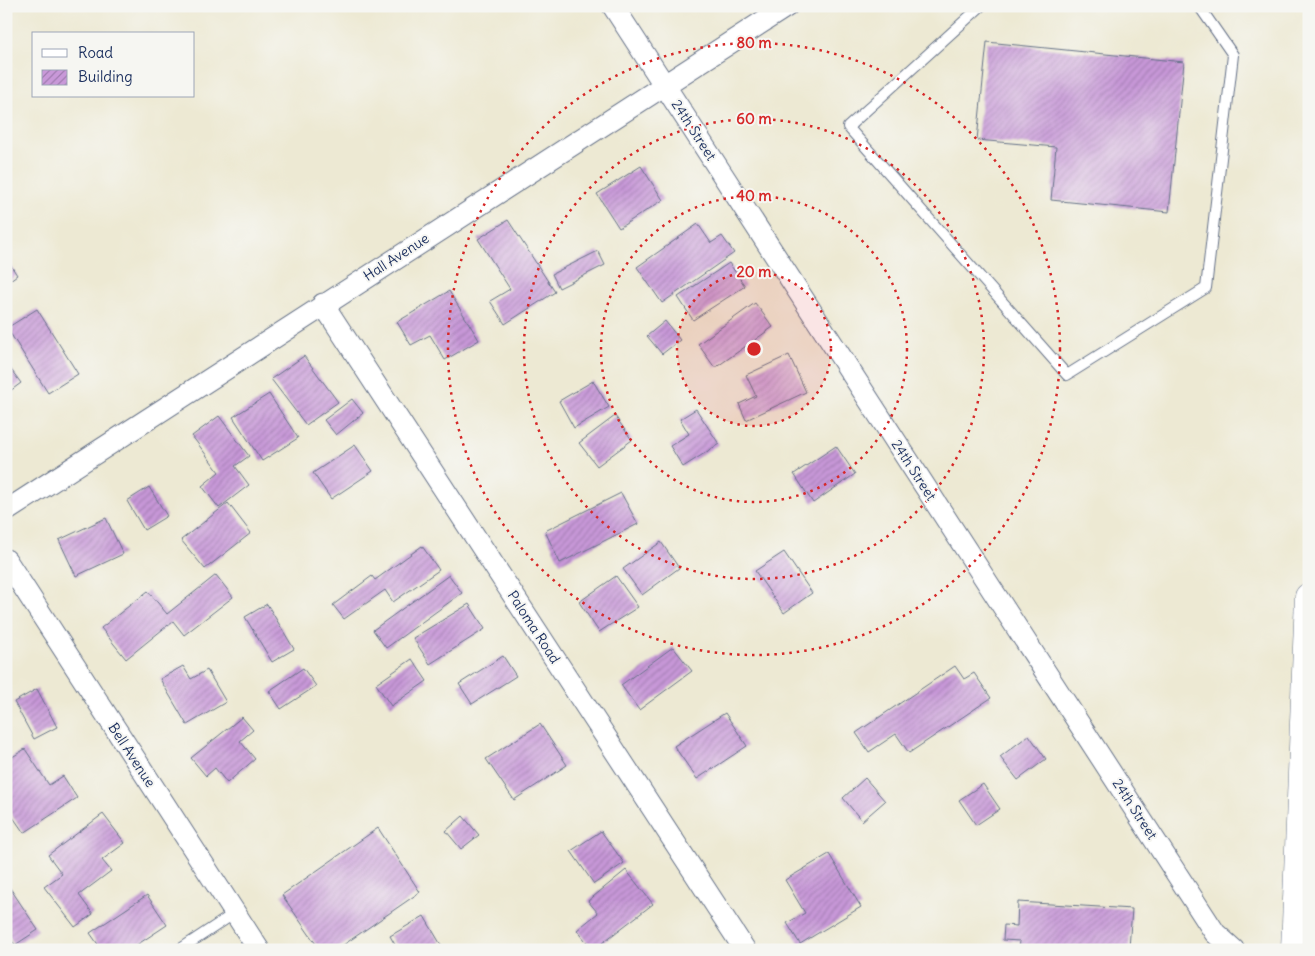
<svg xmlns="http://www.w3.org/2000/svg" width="1315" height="956" viewBox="0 0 1315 956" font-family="Delius,sans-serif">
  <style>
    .building { fill: url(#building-hatch) }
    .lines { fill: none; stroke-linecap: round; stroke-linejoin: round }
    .service-casing { stroke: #647087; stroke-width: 12 }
    .minor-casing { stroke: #647087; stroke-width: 23 }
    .secondary-casing { stroke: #647087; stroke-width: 29 }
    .service { stroke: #fff; stroke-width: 10 }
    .minor { stroke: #fff; stroke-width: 21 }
    .secondary { stroke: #fff; stroke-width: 28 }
    .ring { fill: none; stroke: #d62828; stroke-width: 2.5; stroke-dasharray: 2.5 5 }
    .labels { text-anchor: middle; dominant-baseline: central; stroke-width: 4; stroke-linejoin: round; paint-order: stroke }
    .street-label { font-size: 14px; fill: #1b2f5e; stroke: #f6f6f2 }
    .centre { fill: #d62828; stroke: #f6f6f2; stroke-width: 2.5 }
    .ring-label { font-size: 15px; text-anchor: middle; font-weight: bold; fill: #d62828; stroke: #f6f6f2; stroke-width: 4; stroke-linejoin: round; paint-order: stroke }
  </style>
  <defs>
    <pattern id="building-hatch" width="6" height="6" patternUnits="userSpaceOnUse" patternTransform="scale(1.25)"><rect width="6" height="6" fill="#c898d8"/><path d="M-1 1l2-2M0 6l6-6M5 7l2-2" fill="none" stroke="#a27cb2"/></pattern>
  </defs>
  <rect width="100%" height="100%" fill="#f6f6f2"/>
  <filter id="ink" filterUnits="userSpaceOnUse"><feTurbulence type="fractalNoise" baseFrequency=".02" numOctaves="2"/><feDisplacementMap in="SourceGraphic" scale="10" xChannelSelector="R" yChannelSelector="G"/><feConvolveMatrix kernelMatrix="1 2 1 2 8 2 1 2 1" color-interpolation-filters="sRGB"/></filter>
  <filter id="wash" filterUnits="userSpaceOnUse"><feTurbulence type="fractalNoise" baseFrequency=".0096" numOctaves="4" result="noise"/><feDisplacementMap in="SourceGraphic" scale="20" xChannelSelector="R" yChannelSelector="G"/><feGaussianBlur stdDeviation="1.12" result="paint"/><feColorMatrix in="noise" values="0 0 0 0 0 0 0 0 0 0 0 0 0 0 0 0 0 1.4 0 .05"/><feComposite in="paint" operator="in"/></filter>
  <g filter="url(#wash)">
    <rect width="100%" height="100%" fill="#ede9d3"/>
    <g id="blocks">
      <!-- building -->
      <path class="building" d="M987 42 1184 62 1169 212 1051 200 1056 147 977 140Z
        M641 166 663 200 619 228 597 194Z
        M508 220 555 292 505 324 490 301 510 289 478 239Z
        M698 224 711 243 722 236 734 253 662 303 637 267Z
        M598 251 605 265 559 288 552 274Z
        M6 258 17 275 6 283Z
        M729 263 745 286 693 320 678 297Z
        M449 291 479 340 445 360 430 335 411 345 397 322Z
        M755 303 773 327 715 368 698 344Z
        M37 309 78 374 48 393 7 328Z
        M665 321 680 340 662 354 647 336Z
        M789 355 806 392 746 420 739 404 756 396 746 375Z
        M304 356 338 402 306 425 271 379Z
        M6 363 21 383 6 394Z
        M593 381 609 407 574 428 559 401Z
        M269 394 298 438 262 461 233 417Z
        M352 399 363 413 336 435 324 420Z
        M696 409 719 444 683 467 670 446 689 434 680 419Z
        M219 416 249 456 235 466 249 485 219 508 202 486 219 472 192 436Z
        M615 416 632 440 597 466 579 443Z
        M355 445 373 471 331 499 313 473Z
        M836 446 855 474 813 503 794 474Z
        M149 487 167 516 144 530 127 501Z
        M621 493 638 524 560 563 545 531Z
        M228 503 251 533 205 569 181 540Z
        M106 518 123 554 76 576 59 540Z
        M661 542 679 568 642 595 623 569Z
        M422 546 439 570 393 602 385 590 344 619 333 605 372 576 375 580Z
        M784 552 812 593 784 613 755 571Z
        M216 575 233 597 184 635 173 621 126 659 101 628 148 591 167 614Z
        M449 575 462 593 386 648 373 630Z
        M616 576 638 607 599 632 579 602Z
        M267 604 294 649 272 662 245 617Z
        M469 604 485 629 430 664 413 638Z
        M673 647 692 671 639 710 621 685Z
        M503 656 516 676 472 704 459 684Z
        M412 659 427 681 391 706 376 684Z
        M183 666 191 679 207 670 226 702 187 725 160 679Z
        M955 666 964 679 974 673 991 698 909 753 896 734 869 752 856 733Z
        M303 668 316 686 281 709 269 691Z
        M37 689 57 727 34 739 14 702Z
        M725 713 747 746 697 779 674 746Z
        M242 717 253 730 240 741 255 759 227 783 215 768 206 776 191 758Z
        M540 724 567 765 514 800 486 759Z
        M1029 735 1046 759 1018 780 1000 757Z
        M25 749 49 785 63 776 77 798 24 833 6 807V761Z
        M865 778 885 801 862 821 843 798Z
        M983 784 1000 809 976 825 959 800Z
        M103 814 125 843 102 860 111 871 79 895 93 914 75 927 44 887 62 874 48 855Z
        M463 816 479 835 461 849 446 831Z
        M378 828 420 892 336 950H320L282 895Z
        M601 831 624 863 594 884 571 851Z
        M829 854 861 907 800 944 787 923 805 913 785 880Z
        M626 870 653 904 593 950 577 930 598 913 588 901Z
        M10 888 38 930 15 945 6 932V890Z
        M147 895 167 925 129 950H102L90 933Z
        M1018 902 1132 909 1129 948 1090 945V950H1019L1020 941 1003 940 1004 925 1017 926Z
        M424 916 444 950H398L390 936Z"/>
    </g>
  </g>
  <g filter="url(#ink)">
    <use href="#blocks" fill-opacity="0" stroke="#647087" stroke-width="1"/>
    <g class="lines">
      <defs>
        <path id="service" d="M981 6 848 127 1067 375 1206 288 1233 55 1199 6
          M179 950 235 913"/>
        <path id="minor" d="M613 6 1215 933 1234 950
          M323 304 745 950
          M6 511 787 6
          M6 560 259 950"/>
        <path id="secondary" d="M1295 950 1309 597"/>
      </defs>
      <!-- service casing -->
      <use href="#service" class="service-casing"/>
      <!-- minor casing -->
      <use href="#minor" class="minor-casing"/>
      <!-- secondary casing -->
      <use href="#secondary" class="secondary-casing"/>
      <!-- service -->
      <use href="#service" class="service"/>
      <!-- minor -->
      <use href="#minor" class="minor"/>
      <!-- secondary -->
      <use href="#secondary" class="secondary"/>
    </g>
  </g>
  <!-- distance rings -->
  <circle cx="754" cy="349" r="77" fill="#d62828" fill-opacity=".12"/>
  <g class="ring">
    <circle cx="754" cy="349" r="77"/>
    <circle cx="754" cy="349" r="153"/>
    <circle cx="754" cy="349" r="230"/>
    <circle cx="754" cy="349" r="306"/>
  </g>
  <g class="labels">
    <!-- street labels -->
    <g class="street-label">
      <text transform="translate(694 130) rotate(57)">24th Street</text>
      <text transform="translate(396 257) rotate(-33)">Hall Avenue</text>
      <text transform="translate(914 470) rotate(57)">24th Street</text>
      <text transform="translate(534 627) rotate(57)">Paloma Road</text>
      <text transform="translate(132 755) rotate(57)">Bell Avenue</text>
      <text transform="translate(1135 809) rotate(57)">24th Street</text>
    </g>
  </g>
  <circle cx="754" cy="349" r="8" class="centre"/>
  <g class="ring-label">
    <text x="754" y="48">80 m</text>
    <text x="754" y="124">60 m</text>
    <text x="754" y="201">40 m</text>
    <text x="754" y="277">20 m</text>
  </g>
  <!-- margin -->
  <rect width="1315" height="956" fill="none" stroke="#f6f6f2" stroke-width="25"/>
  <!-- legend -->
  <rect x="32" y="32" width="162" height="65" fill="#f6f6f2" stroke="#9ea6b7"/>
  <rect x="42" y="49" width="25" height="8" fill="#ffffff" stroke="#9ea6b7"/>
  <text x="78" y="58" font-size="15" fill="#1b2f5e">Road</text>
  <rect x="42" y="70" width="25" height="15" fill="url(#building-hatch)" stroke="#9ea6b7"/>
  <text x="78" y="82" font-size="15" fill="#1b2f5e">Building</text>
</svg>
